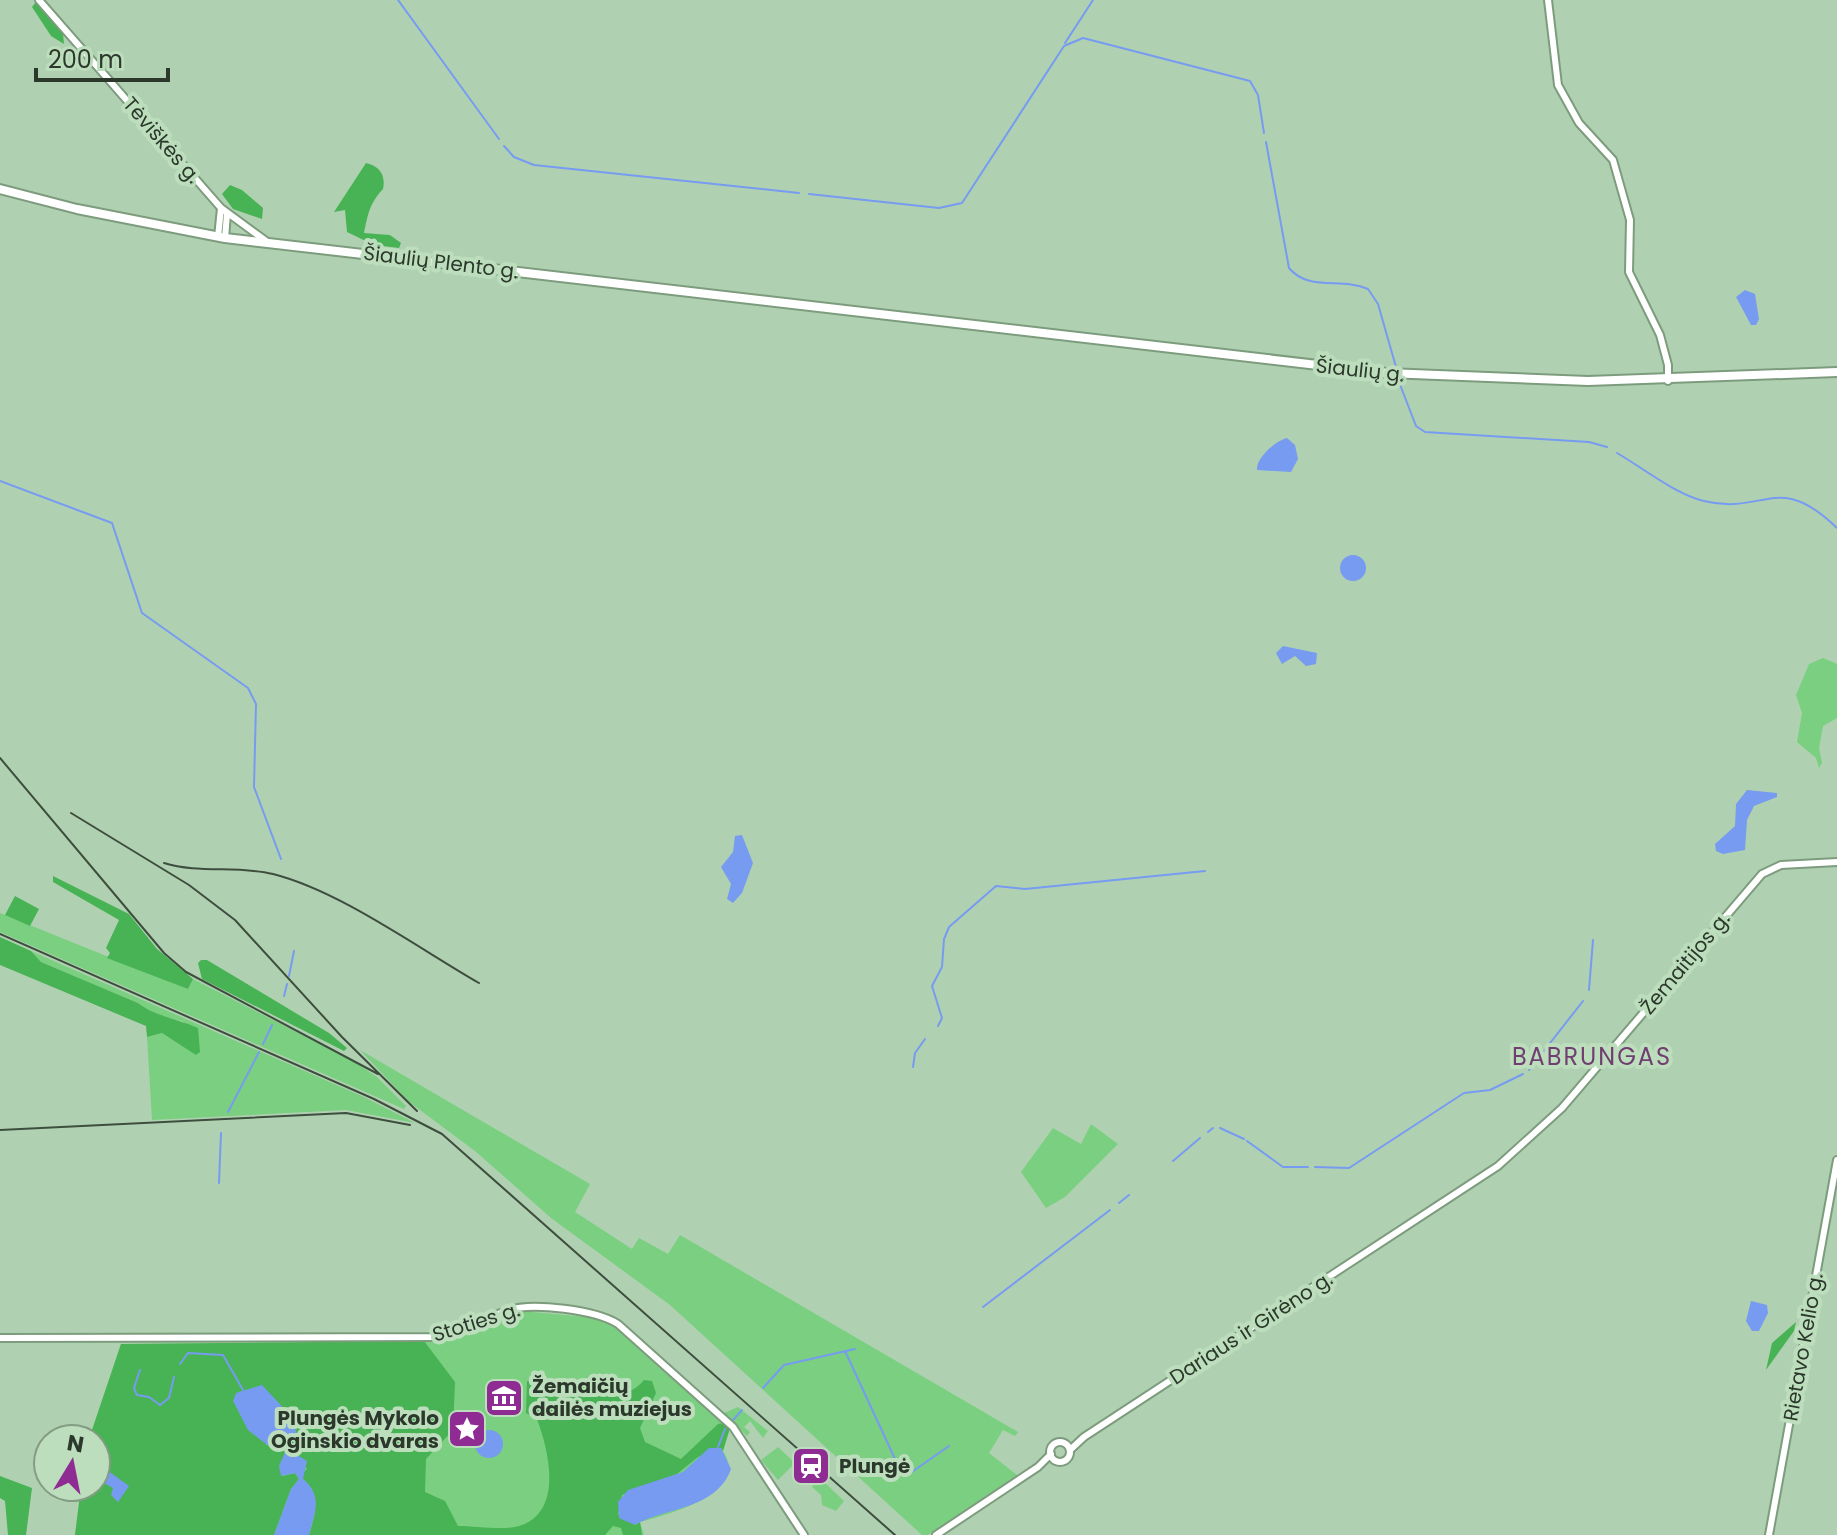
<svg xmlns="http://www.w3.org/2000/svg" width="1837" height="1535" viewBox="0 0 1837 1535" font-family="Poppins,sans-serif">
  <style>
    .green { fill: #7acf81 }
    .forest { fill: #47b354 }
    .water { fill: #779bf1 }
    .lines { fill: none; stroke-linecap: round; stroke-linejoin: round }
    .stream { stroke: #779bf1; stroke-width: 2 }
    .secondary-casing { stroke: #7d9c7e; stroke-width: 10 }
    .primary-casing { stroke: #7d9c7e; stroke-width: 10 }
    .highway-casing { stroke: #7d9c7e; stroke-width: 12 }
    .secondary { stroke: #fff; stroke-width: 6 }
    .primary { stroke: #fff; stroke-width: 6 }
    .highway { stroke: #fff; stroke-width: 8 }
    .rail { stroke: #3e4e3e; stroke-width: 2 }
    .labels { text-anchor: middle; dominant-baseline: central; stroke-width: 8; stroke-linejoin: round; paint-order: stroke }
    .street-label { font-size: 20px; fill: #2b382b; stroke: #bddebd }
    .poi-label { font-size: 20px; font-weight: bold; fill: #2b382b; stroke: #bddebd; text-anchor: start }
    .quarter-label { font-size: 24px; letter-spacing: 2px; fill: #703e71; stroke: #bddebd }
  </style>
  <rect width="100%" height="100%" fill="#b0d1b1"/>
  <!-- green -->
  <path class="green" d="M1823 658 1837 664V718L1823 726 1819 748 1822 763 1819 768 1816 758 1797 742 1802 713 1796 695 1809 664Z
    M0 913 188 989 193 979 355 1062 377 1077 406 1106 404 1109 0 932Z
    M31 951 364 1097 415 1123 346 1110 152 1120 147 1037 162 1033 198 1054 184 1022 148 1012 138 1003 41 962Z
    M360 1050 590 1184 575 1212 632 1249 639 1238 668 1254 680 1235 1018 1432 1015 1436 1003 1430 989 1453 1017 1475 928 1535H922L670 1305 551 1218 475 1151 408 1101Z
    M1091 1124 1118 1144 1065 1197 1046 1208 1021 1172 1053 1128 1081 1144Z
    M521 1311 598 1318 614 1325 730 1428 723 1451C751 1493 669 1514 640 1522L644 1535H75L81 1487H96V1475L106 1451 96 1446V1439H89L121 1344 436 1341 463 1334Z
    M738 1407 768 1431 763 1438 750 1421 744 1427 750 1432 747 1436 724 1413Z
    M778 1447 795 1463 778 1480 761 1460Z
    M820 1478 844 1501 836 1511 822 1505 821 1495 812 1487Z"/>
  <!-- forest -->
  <path class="forest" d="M36 2 63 33 64 44 51 36 32 7Z
    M366 163C380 166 386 176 383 189 370 203 368 213 364 233L390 235 401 243 399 248 374 245 347 232 345 210 334 212Z
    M230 185 242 190 263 208 262 219 233 209 222 194Z
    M53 876 129 914 157 949 193 979 188 989 107 958 110 953 106 948 119 920 53 882Z
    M15 896 39 909 30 926 5 915Z
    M0 937 31 951 41 962 138 1003C154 1016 178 1019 198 1028L200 1052 196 1055 162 1033 147 1037 146 1026 0 965Z
    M201 960H207L329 1033 347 1048 344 1051 202 979 198 963Z
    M1796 1322 1794 1331 1766 1370 1772 1343Z
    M424 1341 455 1382 453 1430 426 1459 425 1492 445 1501 458 1526C475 1526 498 1530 515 1527 565 1516 549 1451 537 1419L526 1413 527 1381C561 1388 618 1412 644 1380L652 1381 656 1393 640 1428 645 1442 681 1459 718 1424 724 1423 730 1428 723 1451 721 1448 698 1457 677 1474 622 1495 618 1514 635 1525 640 1522 642 1535H623L621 1528 613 1526 605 1535H309C315 1514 322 1495 303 1479L302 1473 307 1469 292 1452 290 1444 297 1435 291 1416 283 1409 266 1445 286 1450 287 1456 281 1461 283 1476 295 1473 299 1479 291 1489 274 1535H75L81 1487H96V1475L106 1451 96 1446V1439H89L121 1344Z
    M0 1476 32 1488 26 1535H8L5 1501 0 1498Z"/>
  <!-- water -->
  <path class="water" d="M1745 290 1755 294 1759 319 1756 325H1751L1736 297Z
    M1287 438 1295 445 1298 459 1291 472 1257 470C1256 458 1275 441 1287 438Z
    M1340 568a13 13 0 1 1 26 0a13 13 0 1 1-26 0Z
    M1283 646 1317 653 1316 664 1306 666 1295 656 1282 664 1276 653Z
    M1747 790 1777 793V797L1754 806 1747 820 1745 850 1723 854 1716 851 1715 844 1735 826 1736 804Z
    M742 835 753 863 742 893 733 903 727 899 731 884 721 867 733 852 735 836Z
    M1751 1301 1767 1305 1768 1313 1759 1331H1752L1746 1321Z
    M262 1385 291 1416 297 1435 290 1444 292 1452 307 1461 303 1479C323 1496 315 1512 309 1535H274L291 1489 299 1479 295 1473 281 1476 279 1466 286 1450 270 1447 248 1430 233 1401 236 1393Z
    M475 1444a14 14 0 1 1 28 0a14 14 0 1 1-28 0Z
    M709 1448H721L731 1469C716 1510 666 1507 635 1525L619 1518 618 1502 628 1490 683 1472Z
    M107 1470 129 1486 118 1502 111 1495 113 1488 98 1480 101 1471Z"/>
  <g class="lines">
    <!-- stream -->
    <path class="stream" d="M398 0 499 139
      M1065 43 1093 0
      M1266 142 1289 268C1309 292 1341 277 1368 289L1378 304 1396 367
      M504 146 514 157 534 165 799 193
      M809 194 939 208 962 203 1064 46 1083 38 1250 81 1258 95 1264 133
      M1399 382 1416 426 1425 432 1589 442 1607 447
      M1617 453C1643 468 1675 494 1704 501 1765 516 1777 470 1837 528
      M0 481 112 523 142 613 248 688 256 704 254 787 281 859
      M289 976 294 951
      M1589 990 1593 940
      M284 996 287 984
      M938 1026 942 1018 932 986 942 967 944 939 949 927 996 886 1025 889 1205 871
      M263 1044 272 1025
      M913 1067 915 1053 925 1039
      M1529 1070 1583 1001
      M228 1112 259 1052
      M1220 1128 1244 1139
      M1208 1132 1213 1128
      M1247 1141 1283 1167H1308
      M1173 1161 1200 1138
      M1315 1167 1349 1168 1464 1093 1490 1090 1523 1074
      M219 1183 221 1133
      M1119 1203 1129 1195
      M983 1307 1110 1210
      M845 1351 902 1474H909L949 1446
      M180 1364 188 1353 223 1355 243 1390
      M140 1370 134 1388 137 1395 149 1397 160 1405 169 1398 174 1377
      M763 1388 784 1365 855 1349
      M733 1420 742 1410
      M718 1447 725 1429"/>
    <defs>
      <path id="secondary" d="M1548 0 1558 85 1579 123 1613 160 1630 220 1629 272 1660 335 1668 365V381
        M0 1338 433 1337C460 1334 483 1318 509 1310 533 1302 596 1310 618 1324L733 1427 804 1535
        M1050 1452a10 10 0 1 1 20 0a10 10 0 1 1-20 0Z
        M1070 1450 1084 1437 1498 1166 1562 1108 1762 874 1781 865 1837 862
        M936 1535 1038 1467 1051 1454"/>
      <path id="primary" d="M39 0 221 208 266 241
        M218 237 221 208
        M225 238 227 214
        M1769 1535 1837 1160"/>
      <path id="highway" d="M0 189 77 209 225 238 1387 373 1588 381 1837 372"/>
    </defs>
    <!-- secondary casing -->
    <use href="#secondary" class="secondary-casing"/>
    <!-- primary casing -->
    <use href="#primary" class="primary-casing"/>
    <!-- highway casing -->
    <use href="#highway" class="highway-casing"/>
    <!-- secondary -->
    <use href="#secondary" class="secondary"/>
    <!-- primary -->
    <use href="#primary" class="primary"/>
    <!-- highway -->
    <use href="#highway" class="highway"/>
    <!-- rail -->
    <path class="rail" d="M0 758 164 953 186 972 378 1074
      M71 813 189 885 235 920 342 1037 417 1111
      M164 863C199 874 237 865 273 874 340 891 418 948 479 983
      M0 934 374 1099 442 1134 895 1535
      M0 1130 346 1113 410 1125"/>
  </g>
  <!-- icons -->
  <defs>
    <symbol id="museum-square" viewBox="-11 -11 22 22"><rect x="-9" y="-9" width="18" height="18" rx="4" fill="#8e2c93" stroke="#bddebd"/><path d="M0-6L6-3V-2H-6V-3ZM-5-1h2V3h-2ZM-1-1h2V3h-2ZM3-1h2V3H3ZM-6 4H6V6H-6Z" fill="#fff"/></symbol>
    <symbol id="sight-square" viewBox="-11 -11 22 22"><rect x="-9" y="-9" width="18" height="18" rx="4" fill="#8e2c93" stroke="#bddebd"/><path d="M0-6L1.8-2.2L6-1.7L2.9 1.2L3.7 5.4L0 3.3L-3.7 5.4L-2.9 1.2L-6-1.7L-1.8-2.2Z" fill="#fff"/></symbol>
    <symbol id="station-square" viewBox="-11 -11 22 22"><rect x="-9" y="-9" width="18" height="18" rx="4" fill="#8e2c93" stroke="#bddebd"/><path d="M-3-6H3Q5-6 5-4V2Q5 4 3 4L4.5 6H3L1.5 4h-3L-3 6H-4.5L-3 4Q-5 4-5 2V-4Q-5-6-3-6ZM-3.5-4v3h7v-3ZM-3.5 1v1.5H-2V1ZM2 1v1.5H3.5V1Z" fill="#fff"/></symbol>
  </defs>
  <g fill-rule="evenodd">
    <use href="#museum-square" x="482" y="1376" width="44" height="44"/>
    <use href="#sight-square" x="445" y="1407" width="44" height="44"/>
    <use href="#station-square" x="789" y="1444" width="44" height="44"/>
  </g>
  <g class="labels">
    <!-- street labels -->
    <g class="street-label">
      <text transform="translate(162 140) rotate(49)">Tėviškės g.</text>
      <text transform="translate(441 262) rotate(7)">Šiaulių Plento g.</text>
      <text transform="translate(1360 370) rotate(6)">Šiaulių g.</text>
      <text transform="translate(1685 963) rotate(-50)">Žemaitijos g.</text>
      <text transform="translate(476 1322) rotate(-17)">Stoties g.</text>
      <text transform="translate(1251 1328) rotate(-33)">Dariaus ir Girėno g.</text>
      <text transform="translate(1803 1347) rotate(-80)">Rietavo Kelio g.</text>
    </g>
    <!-- poi labels -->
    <g class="poi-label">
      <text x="532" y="1386">Žemaičių<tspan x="532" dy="23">dailės muziejus</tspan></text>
      <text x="439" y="1418" text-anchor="end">Plungės Mykolo<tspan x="439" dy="23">Oginskio dvaras</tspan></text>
      <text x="839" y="1466">Plungė</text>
    </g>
    <!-- quarter labels -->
    <g class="quarter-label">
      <text x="1592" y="1056">BABRUNGAS</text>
    </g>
  </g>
  <!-- north arrow -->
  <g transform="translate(72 1463) rotate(10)"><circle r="38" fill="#bddebd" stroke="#839c83" stroke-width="2"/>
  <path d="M0-6L14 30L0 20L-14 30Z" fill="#8e2c93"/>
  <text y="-12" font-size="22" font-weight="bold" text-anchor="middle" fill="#2b382b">N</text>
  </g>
  <!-- scale -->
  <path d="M36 68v12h132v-12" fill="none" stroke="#2b382b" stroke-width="4"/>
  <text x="48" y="68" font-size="24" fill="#2b382b" stroke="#bddebd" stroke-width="6" paint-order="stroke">200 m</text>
</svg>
